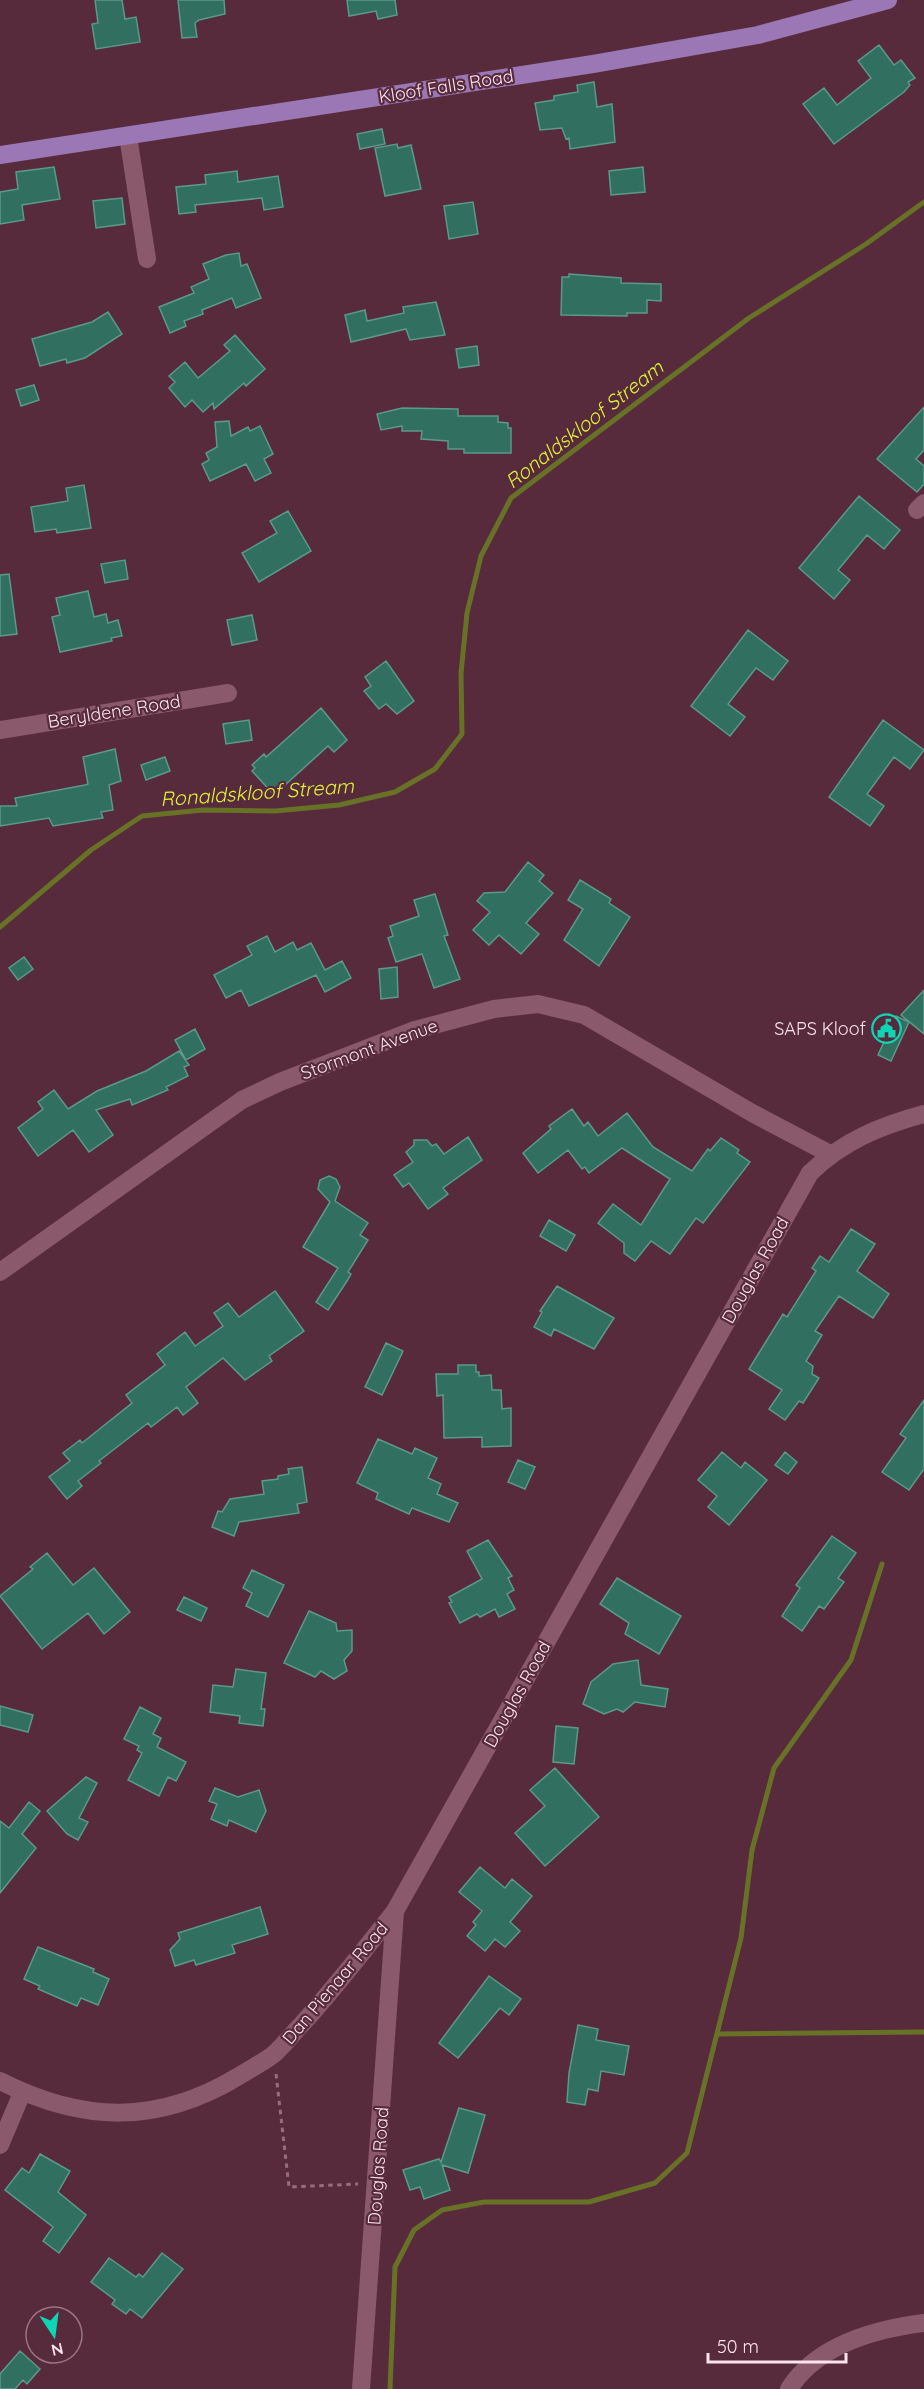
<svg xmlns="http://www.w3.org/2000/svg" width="924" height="2389" viewBox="0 0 924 2389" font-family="Quicksand,sans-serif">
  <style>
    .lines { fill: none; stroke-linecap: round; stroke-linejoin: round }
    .stream { stroke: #687227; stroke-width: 5 }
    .building { fill: #317061; stroke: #5b9989; stroke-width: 1.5 }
    .path { stroke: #946f7d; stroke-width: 3; stroke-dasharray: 4.5 4.5; stroke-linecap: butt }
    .minor { stroke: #8a596b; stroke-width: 18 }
    .major { stroke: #9b78b5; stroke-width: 18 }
    .labels { text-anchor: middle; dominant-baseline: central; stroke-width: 4.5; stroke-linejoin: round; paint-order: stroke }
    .street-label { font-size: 18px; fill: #fbe4eb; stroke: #572a3c }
    .poi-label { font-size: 18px; fill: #fbe4eb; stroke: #572a3c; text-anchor: end }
    .water-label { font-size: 20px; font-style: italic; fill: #ddf237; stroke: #572a3c }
  </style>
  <rect width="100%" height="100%" fill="#572a3c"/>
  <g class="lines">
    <!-- stream -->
    <path class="stream" d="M0 927 91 850 142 816 203 810 275 811 339 805 395 792 435 769 462 734 461 673 467 613 481 556 511 498 749 318 866 244 924 202
      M719 2034 924 2032
      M390 2389 395 2267 414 2230 442 2210 484 2202H589L655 2183 687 2153 741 1938 752 1850 774 1768 851 1660 882 1564"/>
  </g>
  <!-- building -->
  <path class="building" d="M95 0H122L125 19 136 17 140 42 96 49 92 24 98 23Z
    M178 0H224L225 14 199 20 195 23 197 37 182 38Z
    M347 0H395L397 15 378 19 376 11 349 16Z
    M879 45 894 65 901 60 915 78 908 82 910 85 904 92 834 144 803 104 824 88 837 105 871 78 858 61Z
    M594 82 597 107 612 104 615 142 570 149 569 138 566 139 562 128 540 130 535 103 554 100V96L578 92 577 85Z
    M382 129 385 144 360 149 357 134Z
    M397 144 398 148 411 145 421 189 385 196 375 148Z
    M54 167 60 199 22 205 24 220 0 224V192L18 189 16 172Z
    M643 167 645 192 611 195 609 171Z
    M237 171 238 182 278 176 283 207 264 210 262 198 195 205 196 212 179 214 176 187 206 184 205 175Z
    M122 198 125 224 96 228 93 201Z
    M473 202 478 234 449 239 444 206Z
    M239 253 241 266 247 264 261 298 236 308 232 298 202 310 203 314 184 321 186 326 170 333 159 307 194 293 191 287 209 279 203 264 226 255Z
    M569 274 621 278V283L661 284V301L647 300V313H627V316L561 315 562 277H569Z
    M436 302 445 335 410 340 406 329 351 342 345 315 365 310 367 321 404 313 403 307Z
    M108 312 122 334 85 358 67 363 66 359 40 366 32 339 92 322Z
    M235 335 265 369 246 386 244 383 214 409 213 403 203 412 192 400 185 407 169 388 175 382 169 376 185 362 198 378 230 351 224 345Z
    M477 346 479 365 459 368 456 349Z
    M34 385 39 400 21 406 16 390Z
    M924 407V450L916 459 924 466V484L917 492 877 459Z
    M402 408 458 409V416H498V422L508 423V428H511V453H464V449H448V441L421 439 422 431H402V426L381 430 377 414Z
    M229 421 231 436 248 427 250 431 260 426 273 454 264 459 271 473 255 481 246 464 210 481 202 464 209 460 206 453 217 447 215 422Z
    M84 485 91 528 57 533 56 529 35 532 31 507 68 501 66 488Z
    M859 496 900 530 884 549 867 535 838 570 850 580 834 599 799 568Z
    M288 511 311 551 259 582 242 553 277 533 270 521Z
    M125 560 128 579 105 583 101 564Z
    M9 574 17 634 0 636V575Z
    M88 591 94 617 106 614 108 623 118 620 122 636 111 638 112 641 60 652 52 617 60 615 56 598Z
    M252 615 257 640 232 645 227 620Z
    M748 630 788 661 773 680 756 668 728 704 745 717 730 736 691 706Z
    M386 661 414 701 397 714 386 704 379 709 364 691 371 686 365 677Z
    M321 708 347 740 334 752 328 746 274 795 252 771 255 768 252 765 264 754 266 757Z
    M249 720 252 740 226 744 223 724Z
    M883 720 924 750 910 769 894 757 867 794 884 806 870 826 829 797Z
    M115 749 121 781 109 785 113 810 101 812 103 818 53 826 49 818 0 826V806H17L15 798 85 785 88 784 83 757Z
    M165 757 170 771 146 780 141 765Z
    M528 862 544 875 539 881 553 893 526 923 539 934 521 954 499 935 489 945 473 930 490 912 477 901 484 893 505 892Z
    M580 880 611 899 609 903 630 917 599 966 564 940 583 909 568 900Z
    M435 894 448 935 444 936 460 979 434 988 422 954 396 962 388 938 393 936 390 926 419 916 414 900Z
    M267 936 275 952 293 942 297 950 311 943 325 970 342 961 351 978 325 992 316 975 249 1006 241 990 226 998 214 975 252 955 247 946Z
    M24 957 33 969 18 980 9 968Z
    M397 967 398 997 381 999 379 969Z
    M924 990V1034L901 1015Z
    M896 1016 909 1022 891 1061 878 1055Z
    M195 1029 205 1049 186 1060 175 1040Z
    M179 1051 189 1065 184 1067 188 1076 166 1087 168 1090 132 1105 130 1099 96 1110 113 1135 89 1152 73 1130 38 1156 18 1128 43 1109 38 1102 54 1090 68 1109 97 1091 146 1071Z
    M572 1109 584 1126 588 1122 598 1136 627 1113 653 1147 692 1171 708 1149 710 1151 721 1138 739 1150 737 1153 750 1162 703 1223 696 1218 670 1254 651 1241 635 1261 624 1253V1243L598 1223 613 1204 641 1225 670 1179 622 1148 589 1173 585 1167 582 1169 568 1150 538 1173 523 1153 551 1129 549 1126Z
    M468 1137 482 1160 443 1188 448 1194 428 1209 409 1183 403 1187 394 1175 413 1162 406 1152 414 1145V1140H427L432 1146 436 1144 444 1154Z
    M329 1176 336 1179 340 1187 335 1201 368 1223 360 1235 368 1240 348 1272 351 1274 347 1281 328 1310 316 1302 338 1268 303 1247 330 1202 318 1189 320 1180Z
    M549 1220 575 1235 566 1251 540 1236Z
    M851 1229 875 1244 857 1271 889 1294 873 1318 839 1296 815 1331 822 1335 806 1361 813 1366 812 1374 819 1378 803 1403 799 1401 785 1420 769 1409 782 1390 749 1369 783 1314 787 1317 816 1271 812 1268 820 1256 829 1262Z
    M557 1286 614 1318 594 1349 554 1329 551 1336 534 1327 542 1312 540 1311Z
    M275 1291 304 1331 269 1356 272 1361 245 1380 223 1358 186 1387 198 1403 183 1415 177 1407 151 1427 148 1423 99 1461 101 1463 78 1481 82 1486 67 1499 49 1477 70 1461 63 1453 80 1440 82 1443 132 1403 126 1395 165 1365 157 1354 185 1332 195 1346 223 1326 214 1313 228 1303 239 1317Z
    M386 1343 403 1351 382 1395 365 1387Z
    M458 1365H476V1372H479V1376L491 1375 492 1390H501L502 1409 511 1408V1446L482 1447V1437L444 1438 443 1395 437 1396 436 1374H458Z
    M924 1400V1469L909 1490 882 1472 906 1438 900 1434Z
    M378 1439 412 1454 415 1448 437 1458 428 1478 441 1484 437 1494 458 1503 449 1522 412 1508 409 1514 376 1499 378 1493 357 1483Z
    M722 1452 741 1468 745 1462 767 1480 729 1525 708 1507 717 1496 698 1480Z
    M785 1452 797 1462 788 1474 775 1465Z
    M518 1460 535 1467 525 1489 508 1482Z
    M302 1467 307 1502 297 1504 299 1513 239 1522 234 1536 212 1527 218 1511 222 1512 230 1499 264 1494 262 1481 278 1479V1476L289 1474 288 1469Z
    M832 1536 856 1553 838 1578 844 1582 824 1609 819 1606 802 1631 782 1616 800 1588 796 1585Z
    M488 1540 512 1576 508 1578 514 1590 507 1594 515 1609 499 1617 495 1609 480 1617 477 1614 460 1623 449 1603 452 1602 449 1597 482 1579 467 1551Z
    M47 1553 73 1585 94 1568 130 1612 104 1634 88 1613 42 1649 0 1596 33 1569 30 1567Z
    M252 1570 284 1585 268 1617 246 1606 252 1593 243 1588Z
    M617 1578 681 1616 659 1654 625 1634 629 1623 600 1604Z
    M184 1597 207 1608 201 1621 177 1610Z
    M309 1611 336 1623 337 1631 352 1630V1651L344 1660 347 1671 334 1679 321 1671 315 1677 284 1663Z
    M638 1660 641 1685 668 1689 665 1707 635 1702 623 1712 617 1709 604 1714 583 1704 591 1682 613 1664Z
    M236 1669 266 1673 261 1709H265L263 1726 239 1723 240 1716 210 1712 213 1685 233 1687Z
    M0 1706 33 1715 28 1732 0 1725Z
    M140 1707 161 1718 153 1734 161 1738 157 1747 186 1762 176 1781 168 1777 159 1796 128 1780 142 1753 137 1750 139 1746 124 1739Z
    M556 1726 578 1728 574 1764 553 1762Z
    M555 1768 599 1817 545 1866 515 1833 545 1806 530 1790Z
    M86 1777 97 1783 79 1818 88 1822 78 1840 67 1834 47 1811Z
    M215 1788 238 1797 259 1790 266 1811 256 1832 229 1820 227 1826 211 1819 217 1804 209 1801Z
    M29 1802 40 1811 22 1834 36 1848 0 1893V1821L9 1828Z
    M480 1867 505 1888 512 1879 532 1896 510 1922 520 1931 505 1947 495 1939 485 1951 467 1936 476 1925 473 1922 482 1911 459 1892Z
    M260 1907 268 1934 232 1945 235 1953 196 1965 194 1960 175 1966 170 1950 180 1939 178 1933Z
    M38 1947 94 1969 93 1972 109 1979 98 2005 81 1998 77 2006 38 1989 40 1986 24 1979Z
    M489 1976 521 1999 509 2015 500 2008 458 2058 439 2043Z
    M578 2025 598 2029 596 2040 629 2046 624 2075 601 2071 598 2091 588 2089 585 2105 567 2102 569 2073Z
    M459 2108 485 2115 468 2173 442 2165 450 2190 424 2199 420 2187 410 2190 403 2170 439 2159 441 2162Z
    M40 2154 70 2171 58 2192 86 2215 59 2253 43 2241 53 2227 5 2190 22 2168 29 2173Z
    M162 2253 183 2269 142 2318 130 2309 126 2314 112 2304 115 2300 91 2282 109 2258 136 2277 139 2274 143 2277Z
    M20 2351 40 2369 27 2384 23 2380 15 2389H0V2374Z"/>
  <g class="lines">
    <!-- path -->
    <path class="path" d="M276 2074 289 2187 358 2184"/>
    <!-- minor -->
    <path class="minor" d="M128 136 147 259
      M917 510 924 503
      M0 730 228 693
      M0 1272 242 1100 280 1082 415 1030 494 1009 538 1004 584 1015 754 1114 830 1154
      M0 2081C83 2123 158 2125 239 2076 250 2069 264 2062 274 2054 284 2045 293 2033 302 2024 335 1988 365 1949 395 1911
      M0 2145 22 2093
      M361 2389 395 1911 810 1173C843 1141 880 1126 924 1114
      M789 2389C817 2345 876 2329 924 2323"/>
    <!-- major -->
    <path class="major" d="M0 155 593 64 758 35 888 0"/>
  </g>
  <!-- icons -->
  <defs>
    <symbol id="civic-ring" viewBox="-11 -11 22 22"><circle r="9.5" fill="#572a3c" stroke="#0fd5b4" stroke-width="1.5"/><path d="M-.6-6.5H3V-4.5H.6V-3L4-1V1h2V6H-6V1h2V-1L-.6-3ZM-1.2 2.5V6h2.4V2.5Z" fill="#0fd5b4"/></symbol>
  </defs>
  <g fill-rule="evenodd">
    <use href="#civic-ring" x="870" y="1012" width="33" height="33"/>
  </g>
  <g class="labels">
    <!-- street labels -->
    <g class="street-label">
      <text transform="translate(446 86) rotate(-9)">Kloof Falls Road</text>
      <text transform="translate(114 711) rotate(-9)">Beryldene Road</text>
      <text transform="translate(369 1049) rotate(-20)">Stormont Avenue</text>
      <text transform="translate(755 1270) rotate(-61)">Douglas Road</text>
      <text transform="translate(517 1694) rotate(-61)">Douglas Road</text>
      <text transform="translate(335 1983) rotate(-50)">Dan Pienaar Road</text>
      <text transform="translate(378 2166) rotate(-86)">Douglas Road</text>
    </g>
    <!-- poi labels -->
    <g class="poi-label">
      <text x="866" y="1028">SAPS Kloof</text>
    </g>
    <!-- water labels -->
    <g class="water-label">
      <text transform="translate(584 424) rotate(-38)">Ronaldskloof Stream</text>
      <text transform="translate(257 792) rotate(-4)">Ronaldskloof Stream</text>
    </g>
  </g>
  <!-- north arrow -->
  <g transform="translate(54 2335) rotate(167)"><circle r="28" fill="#572a3c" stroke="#997482" stroke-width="1.5"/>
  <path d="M0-4.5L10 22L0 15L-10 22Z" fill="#0fd5b4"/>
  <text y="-9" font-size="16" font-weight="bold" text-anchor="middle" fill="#fbe4eb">N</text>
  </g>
  <!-- scale -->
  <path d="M708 2353v9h138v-9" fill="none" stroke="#fbe4eb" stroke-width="3"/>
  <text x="717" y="2353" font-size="18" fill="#fbe4eb" stroke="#572a3c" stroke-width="4.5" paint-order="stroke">50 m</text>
</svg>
